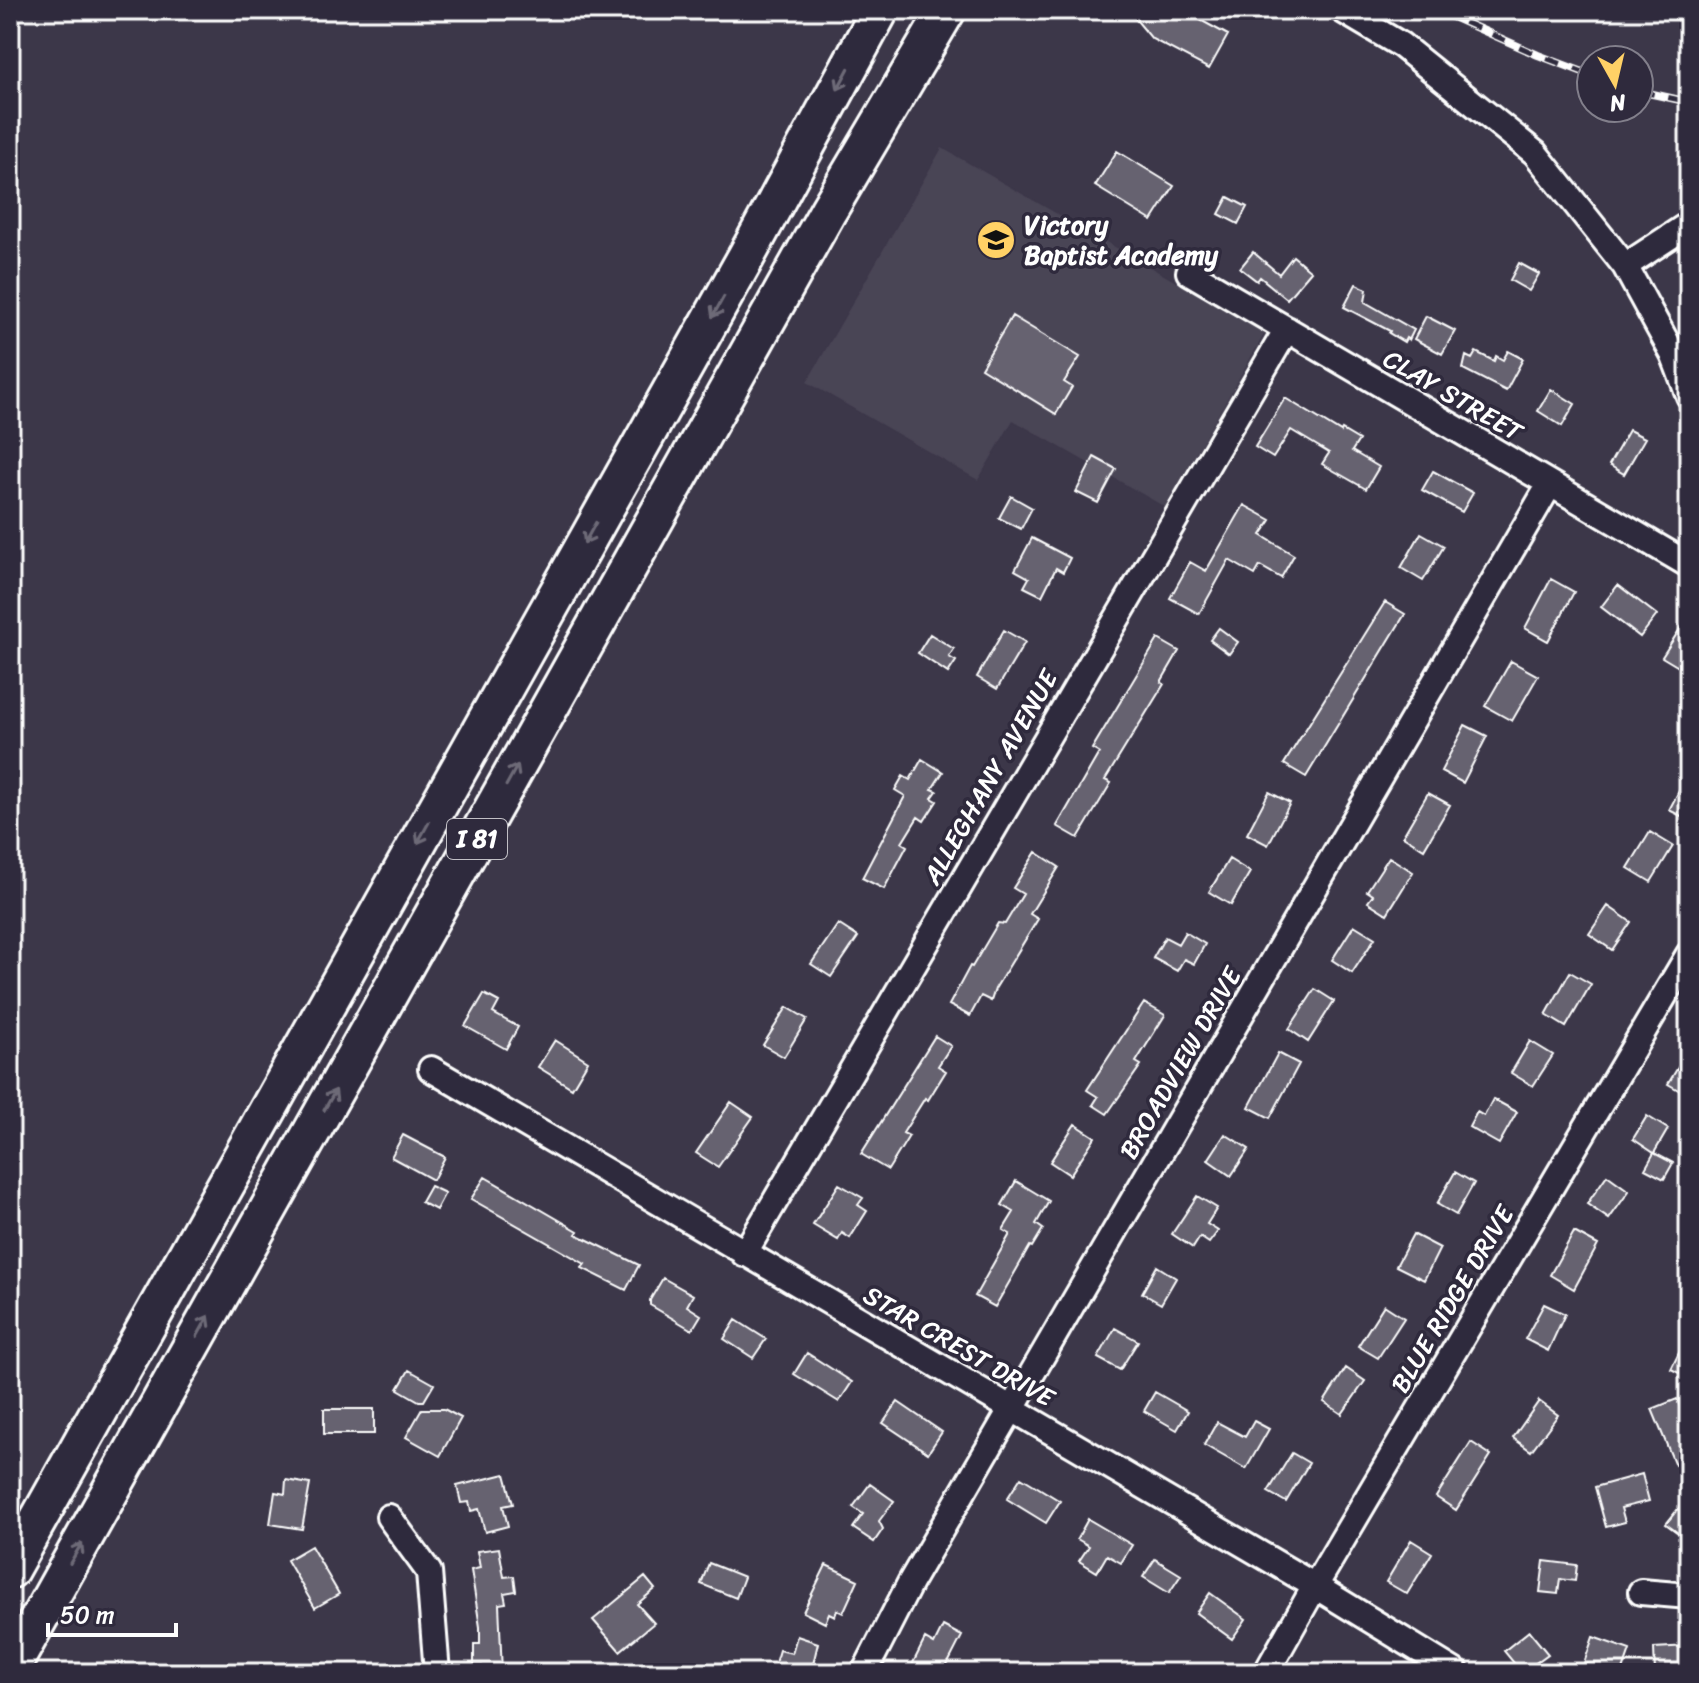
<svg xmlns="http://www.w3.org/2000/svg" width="1699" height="1683" viewBox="0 0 1699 1683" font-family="Sriracha,sans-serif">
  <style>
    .built { fill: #494455 }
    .building { fill: #666270; stroke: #fff; stroke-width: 2 }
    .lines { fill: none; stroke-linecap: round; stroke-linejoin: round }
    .minor-casing { stroke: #fff; stroke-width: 30 }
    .highway-casing { stroke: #fff; stroke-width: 42 }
    .minor { stroke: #2f2a3d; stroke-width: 24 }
    .highway { stroke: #2f2a3d; stroke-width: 36 }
    .rail-casing { stroke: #fff; stroke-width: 8 }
    .rail { stroke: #2f2a3d; stroke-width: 5; stroke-dasharray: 15; stroke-linecap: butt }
    .oneway { stroke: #6d6a77 }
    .labels { text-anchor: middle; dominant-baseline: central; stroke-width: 7; stroke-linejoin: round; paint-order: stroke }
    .shield { fill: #2f2a3d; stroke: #c1bfc5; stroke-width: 2 }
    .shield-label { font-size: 24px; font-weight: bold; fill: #fff }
    .poi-label { font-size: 26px; font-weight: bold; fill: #fff; stroke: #2f2a3d; text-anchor: start }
    .street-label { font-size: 26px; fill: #fff; stroke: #2f2a3d }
  </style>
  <rect width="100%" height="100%" fill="#3c3749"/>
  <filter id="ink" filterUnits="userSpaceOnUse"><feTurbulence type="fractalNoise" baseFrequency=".0125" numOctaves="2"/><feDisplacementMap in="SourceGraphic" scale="16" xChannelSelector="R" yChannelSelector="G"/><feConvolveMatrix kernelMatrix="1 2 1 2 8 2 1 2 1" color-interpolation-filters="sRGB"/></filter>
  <g filter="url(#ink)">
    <!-- built -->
    <path class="built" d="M942 148 1265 333 1165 507 1013 420 978 480 807 382Z"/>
    <!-- building -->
    <path class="building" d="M1128 10H1182L1228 35 1209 69 1152 39Z
      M1117 151 1174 186 1152 221 1095 186Z
      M1228 197 1247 207 1238 224 1219 214Z
      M1253 252 1279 274 1293 256 1311 271 1287 299 1260 277 1257 281 1240 268Z
      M1519 263 1539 274 1529 291 1510 280Z
      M1356 284 1367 289 1365 302 1414 330 1409 340 1406 338 1404 342 1389 333 1390 331 1344 307Z
      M1012 316 1080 357 1064 382 1072 387 1056 414 981 368Z
      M1426 316 1455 331 1442 354 1414 339Z
      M1508 351 1523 359 1506 391 1463 369 1466 356 1472 359 1476 352 1494 361 1496 356 1503 360Z
      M1551 389 1575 404 1562 426 1538 411Z
      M1285 398 1341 432 1342 430 1359 440 1352 451 1379 467 1366 489 1322 464 1329 453 1291 430 1273 458 1255 447Z
      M1629 430 1645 438 1624 474 1609 465Z
      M1094 457 1116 469 1098 503 1076 492Z
      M1433 471 1473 493 1462 512 1422 490Z
      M1011 496 1032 508 1021 529 999 518Z
      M1244 505 1271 520 1261 535 1294 555 1281 578 1260 566 1255 575 1229 560 1199 614 1170 598 1190 562 1206 571Z
      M1421 533 1444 546 1423 581 1401 568Z
      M1032 538 1070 558 1063 572 1056 568 1042 596 1024 587 1029 578 1015 570Z
      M1551 579 1574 592 1548 641 1525 628Z
      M1618 585 1657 615 1640 637 1601 607Z
      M1385 602 1405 614 1306 777 1284 764Z
      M1689 615V659L1682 669 1662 657Z
      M1219 628 1238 642 1229 654 1210 640Z
      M1004 630 1025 642 997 689 977 677Z
      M930 634 954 649 949 657 956 661 948 673 918 653Z
      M1158 639 1179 651 1161 682 1164 684 1105 780 1111 783 1078 838 1057 826 1099 753 1092 749Z
      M1511 661 1538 676 1512 721 1485 706Z
      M1465 725 1487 736 1463 783 1441 771Z
      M922 759 943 772 932 789 937 791 932 798 937 801 924 821 918 817 902 843 907 846 884 889 862 878 905 796 895 790 903 776 910 780Z
      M1689 772V820L1669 810Z
      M1269 792 1290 803 1268 845 1247 834Z
      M1428 793 1450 805 1424 849 1403 836Z
      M1650 832 1673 846 1651 882 1628 868Z
      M1036 852 1059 867 1030 914 1038 919 995 989 991 1001 981 996 970 1016 949 1005 970 966 972 967 998 923 1005 924 1023 894 1013 888Z
      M1389 857 1413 872 1387 914 1368 902 1373 895 1367 891Z
      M1229 859 1250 872 1231 905 1209 892Z
      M1608 906 1631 922 1612 950 1589 934Z
      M838 924 858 937 831 977 811 964Z
      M1354 925 1375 938 1352 973 1332 960Z
      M1185 932 1205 944 1194 964 1184 959 1177 971 1153 958 1165 937 1178 944Z
      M1570 972 1591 984 1566 1027 1546 1015Z
      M1315 989 1334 1001 1308 1042 1289 1029Z
      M484 994 499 1002 493 1013 518 1027 506 1049 465 1026Z
      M1144 1003 1165 1015 1136 1062 1141 1065 1107 1114 1093 1105 1098 1097 1087 1090Z
      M787 1007 807 1019 784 1057 763 1045Z
      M935 1036 951 1046 938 1066 946 1071 928 1100 925 1098 903 1133 909 1136 888 1170 861 1154Z
      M555 1040 588 1061 572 1088 538 1067Z
      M1530 1041 1553 1055 1533 1086 1511 1073Z
      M1689 1049V1096L1668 1084Z
      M1278 1053 1299 1064 1270 1118 1249 1107Z
      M1493 1099 1517 1112 1499 1144 1469 1127 1477 1112 1484 1116Z
      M731 1102 753 1117 718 1167 696 1153Z
      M1647 1116 1668 1129 1654 1153 1633 1139Z
      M1075 1124 1095 1137 1070 1175 1050 1162Z
      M1225 1134 1249 1149 1231 1176 1208 1160Z
      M403 1135 445 1157 433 1180 391 1157Z
      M1654 1153 1673 1163 1664 1179 1645 1169Z
      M1455 1172 1474 1183 1456 1215 1437 1204Z
      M1607 1175 1629 1191 1609 1219 1587 1204Z
      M485 1177 578 1231 576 1234 639 1265 626 1290 582 1268 585 1264 471 1199Z
      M1016 1181 1049 1201 1036 1224 1043 1229 1032 1247 1030 1246 995 1307 975 1296 1010 1234 1003 1230 1014 1212 1002 1205Z
      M839 1184 863 1198 858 1205 867 1211 850 1238 842 1233 838 1240 813 1225Z
      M430 1186 445 1193 436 1210 421 1202Z
      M1197 1196 1217 1208 1207 1224 1218 1231 1209 1243 1200 1237 1193 1248 1172 1234Z
      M1574 1232 1598 1245 1574 1289 1550 1275Z
      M1413 1234 1440 1248 1424 1280 1396 1266Z
      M1157 1266 1176 1278 1161 1304 1142 1293Z
      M663 1278 693 1295 687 1306 701 1315 692 1330 650 1305V1300Z
      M1544 1304 1565 1314 1548 1351 1525 1339Z
      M1384 1305 1404 1318 1378 1358 1358 1346Z
      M736 1320 766 1339 753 1358 724 1339Z
      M1115 1328 1138 1341 1120 1370 1098 1358Z
      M1689 1333V1378L1671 1369Z
      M807 1353 852 1382 839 1402 794 1374Z
      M1346 1368 1365 1381 1342 1414 1324 1402Z
      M409 1370 434 1384 424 1401H419L398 1389Z
      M1155 1392 1188 1411 1177 1430 1144 1411Z
      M1677 1399 1689 1429V1459L1675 1465 1652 1409Z
      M1539 1401 1558 1415 1531 1451 1513 1438Z
      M898 1402 942 1432 928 1453 883 1423Z
      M324 1409H374V1434H324Z
      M422 1409H444L461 1418 440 1456 406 1437Z
      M1254 1421 1269 1429 1246 1469 1204 1445 1217 1422 1245 1437Z
      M1471 1442 1491 1455 1456 1510 1436 1497Z
      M1292 1453 1309 1463 1286 1502 1268 1492Z
      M505 1474 513 1504 503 1506 508 1526 485 1532 479 1509 471 1511 469 1502 461 1503 457 1486Z
      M1642 1474 1649 1501 1621 1508 1625 1522 1606 1527 1595 1487Z
      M1021 1477 1060 1501 1046 1523 1007 1499Z
      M286 1480 310 1484 302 1529 270 1524 275 1492 285 1494Z
      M870 1484 894 1501 879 1521 883 1529 874 1542 853 1528 863 1514 853 1507Z
      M1681 1505 1689 1510V1541L1666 1524Z
      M1088 1519 1132 1545 1121 1563 1107 1555 1097 1572 1079 1561 1089 1546 1077 1539Z
      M1411 1540 1432 1553 1407 1594 1386 1582Z
      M311 1546 339 1594 315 1608 287 1560Z
      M499 1548 504 1577 514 1576 516 1591 504 1593 506 1603 499 1604 502 1673H483L482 1666H474V1644H480V1627L471 1570 480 1568 477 1551Z
      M1155 1559 1181 1575 1169 1593 1143 1577Z
      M1544 1561 1577 1565 1575 1581 1560 1579 1558 1594 1540 1592Z
      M709 1563 744 1577 736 1598 701 1584Z
      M826 1565 858 1580 843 1613 837 1610 835 1616 829 1613 825 1623 803 1612Z
      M645 1577 655 1589 637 1604 654 1623 620 1651 593 1620Z
      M1210 1593 1246 1619 1232 1639 1196 1613Z
      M943 1626 962 1636 943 1673H908L925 1639 934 1644Z
      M1529 1631 1548 1654 1522 1673 1504 1651Z
      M797 1636 818 1643 811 1673H772L779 1650 792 1653Z
      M1593 1637 1630 1650 1622 1673H1614L1584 1663Z
      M1689 1646V1672L1655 1673 1654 1648Z"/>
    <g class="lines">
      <defs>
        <path id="minor" d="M1342 10 1401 45 1535 153 1625 266 1673 354 1689 396
          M1625 266 1689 224
          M1189 272 1689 565
          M431 1069 1315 1586 1457 1673
          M744 1254 1287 329
          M389 1517 429 1572 437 1673
          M1641 1592 1689 1596
          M864 1673 910 1583 1550 484
          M1266 1673 1315 1586 1689 954"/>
        <path id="highway" d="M10 1570 746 257 880 10
          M10 1670 828 211 947 10"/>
      </defs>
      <!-- minor casing -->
      <use href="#minor" class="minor-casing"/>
      <!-- highway casing -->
      <use href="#highway" class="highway-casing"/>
      <!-- minor -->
      <use href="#minor" class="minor"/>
      <!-- highway -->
      <use href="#highway" class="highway"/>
      <defs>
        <path id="rail" d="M1437 10 1538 55 1591 75
          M1639 91 1689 102"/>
      </defs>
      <!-- rail casing -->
      <use href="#rail" class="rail-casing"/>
      <!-- rail -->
      <use href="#rail" class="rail"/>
    </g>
    <!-- one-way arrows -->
    <defs><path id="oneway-shaft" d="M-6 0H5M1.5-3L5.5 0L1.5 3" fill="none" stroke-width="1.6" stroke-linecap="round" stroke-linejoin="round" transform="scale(2)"/></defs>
    <g class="oneway">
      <use href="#oneway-shaft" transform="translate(843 79) rotate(118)"/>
      <use href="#oneway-shaft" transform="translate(718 307) rotate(119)"/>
      <use href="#oneway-shaft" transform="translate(590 533) rotate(119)"/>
      <use href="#oneway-shaft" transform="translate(512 775) rotate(-61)"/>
      <use href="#oneway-shaft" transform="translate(423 833) rotate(119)"/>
      <use href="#oneway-shaft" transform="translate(330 1100) rotate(-60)"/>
      <use href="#oneway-shaft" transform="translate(203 1326) rotate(-61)"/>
      <use href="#oneway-shaft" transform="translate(76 1553) rotate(-60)"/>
    </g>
  </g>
  <!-- icons -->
  <defs>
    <symbol id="school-disc" viewBox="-11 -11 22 22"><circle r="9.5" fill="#ffd166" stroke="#2f2a3d"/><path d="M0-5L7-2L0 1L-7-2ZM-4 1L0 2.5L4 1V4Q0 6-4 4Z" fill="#111"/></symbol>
  </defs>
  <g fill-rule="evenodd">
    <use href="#school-disc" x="974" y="218" width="44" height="44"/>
  </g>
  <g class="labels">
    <!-- shield labels -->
    <rect class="shield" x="447" y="819" width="60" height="40" rx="6"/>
    <g class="shield-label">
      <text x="477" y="839">I 81</text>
    </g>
    <!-- poi labels -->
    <g class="poi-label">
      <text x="1024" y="225">Victory<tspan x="1024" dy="30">Baptist Academy</tspan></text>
    </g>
    <!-- street labels -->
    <g class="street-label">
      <text transform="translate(1453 395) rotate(30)">CLAY STREET</text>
      <text transform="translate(990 777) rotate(-60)">ALLEGHANY AVENUE</text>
      <text transform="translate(1180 1063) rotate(-60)">BROADVIEW DRIVE</text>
      <text transform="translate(1452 1299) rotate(-59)">BLUE RIDGE DRIVE</text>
      <text transform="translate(959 1346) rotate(30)">STAR CREST DRIVE</text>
    </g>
  </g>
  <!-- margin -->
  <rect width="1699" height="1683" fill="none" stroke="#2f2a3d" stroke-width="40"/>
  <rect x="20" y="20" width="1659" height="1643" fill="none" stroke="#fff" stroke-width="3" filter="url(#ink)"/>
  <!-- north arrow -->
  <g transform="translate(1615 84) rotate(172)"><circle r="38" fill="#2f2a3d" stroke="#827f8b" stroke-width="2"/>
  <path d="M0-6L14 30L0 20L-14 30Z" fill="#ffd166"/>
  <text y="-12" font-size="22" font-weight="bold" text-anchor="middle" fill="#ffffff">N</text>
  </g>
  <!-- scale -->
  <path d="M48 1623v12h128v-12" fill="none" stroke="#ffffff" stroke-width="4"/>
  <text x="60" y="1623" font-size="24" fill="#ffffff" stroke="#2f2a3d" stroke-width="6" paint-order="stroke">50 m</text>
</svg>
